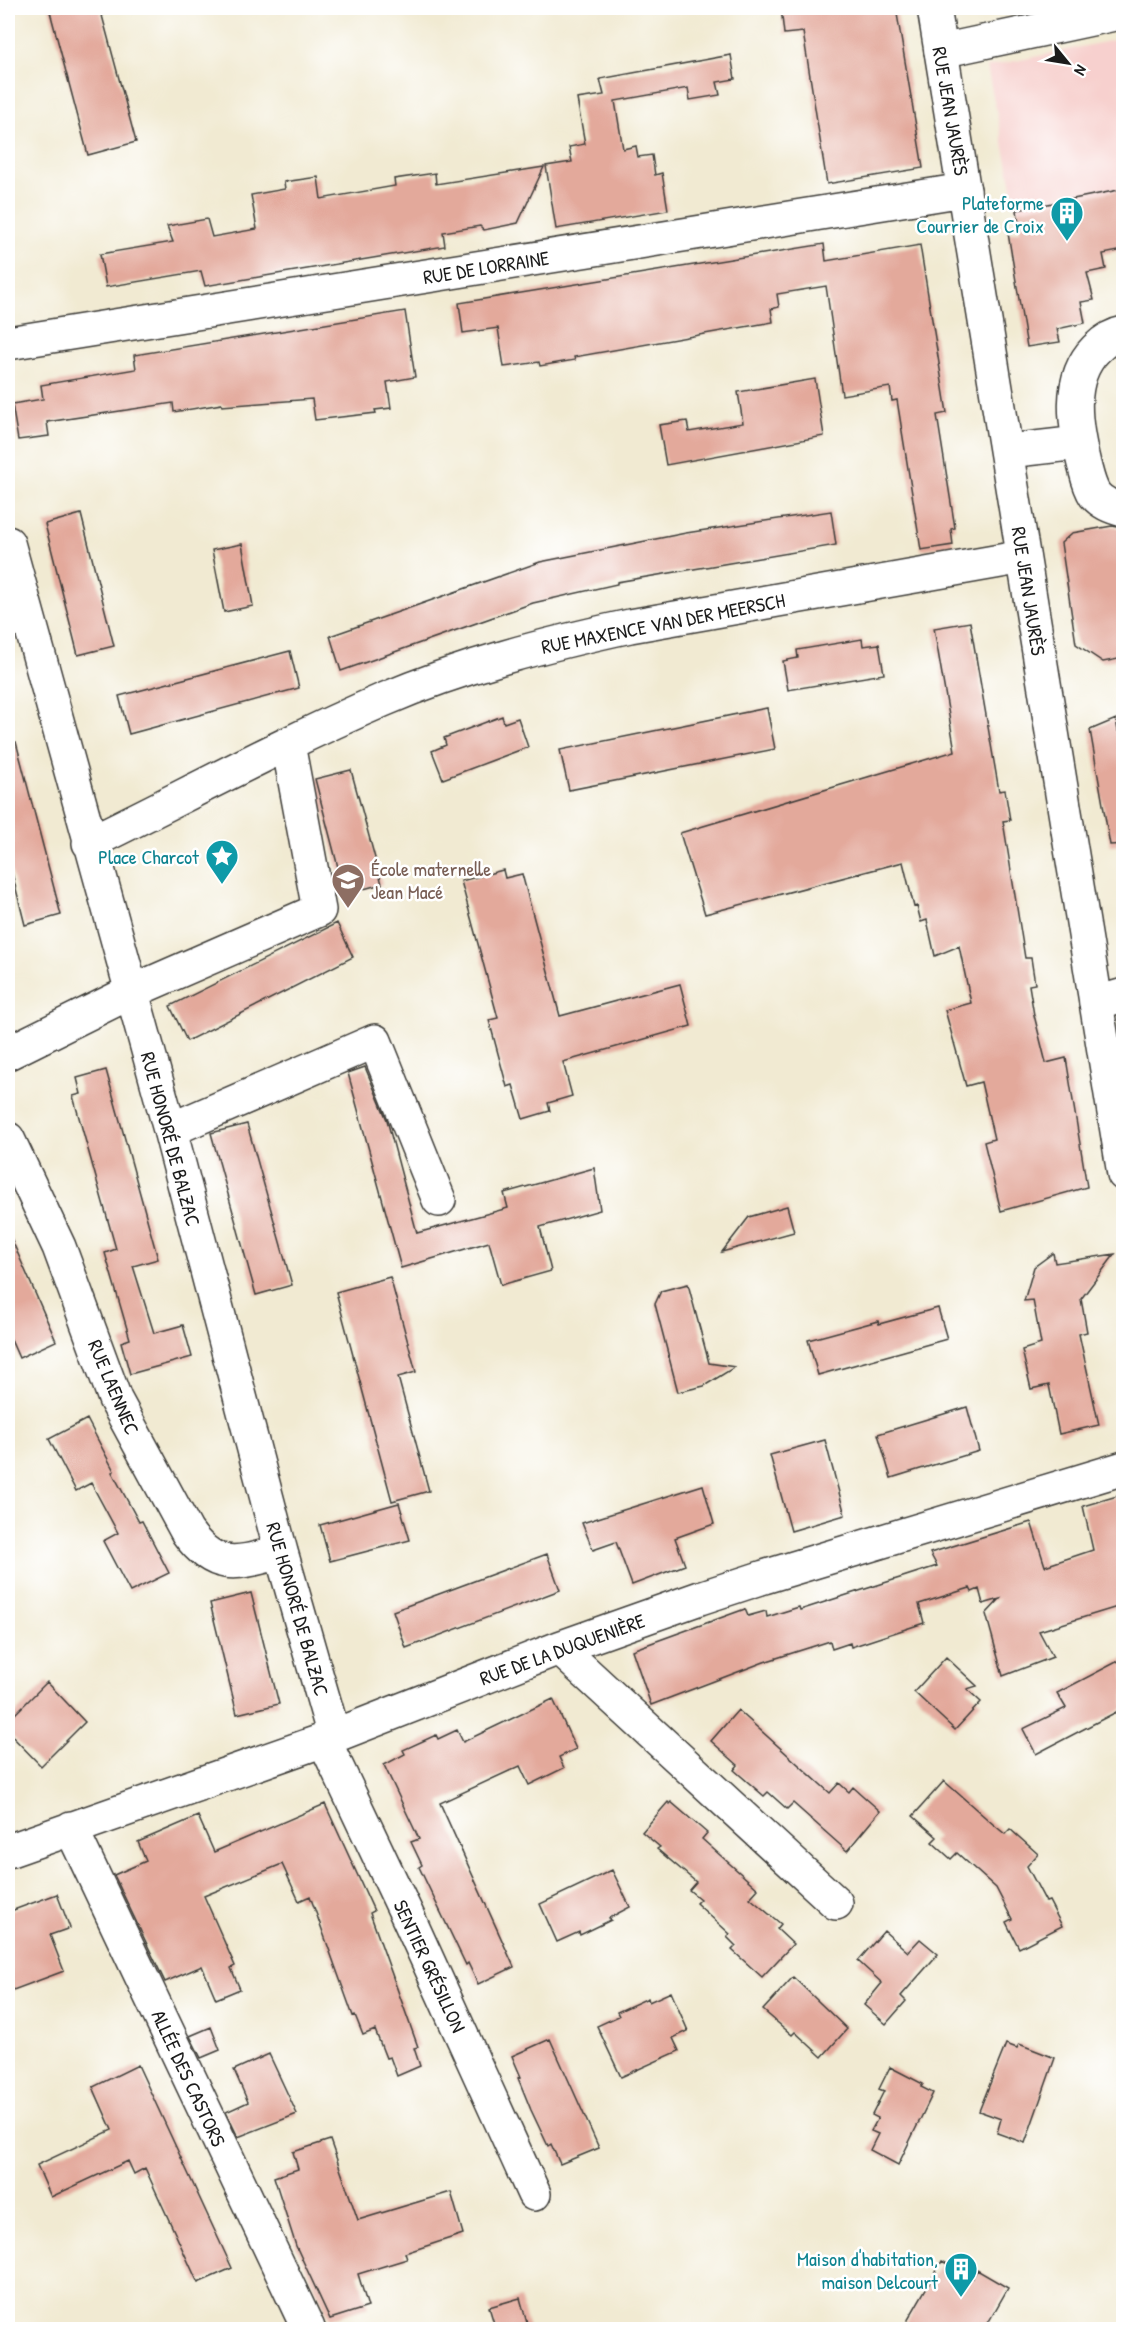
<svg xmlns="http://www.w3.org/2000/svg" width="1131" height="2337" viewBox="0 0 1131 2337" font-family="'Patrick Hand',sans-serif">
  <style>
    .built { fill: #f7d0ce }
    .building { fill: #e3a99b }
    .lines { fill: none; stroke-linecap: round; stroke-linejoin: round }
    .minor-casing { stroke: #3c3b37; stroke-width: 36 }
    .major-casing { stroke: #3c3b37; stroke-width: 36 }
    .minor { stroke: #fff; stroke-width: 33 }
    .major { stroke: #fff; stroke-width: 33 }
    .labels { text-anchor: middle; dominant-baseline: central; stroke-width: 5; stroke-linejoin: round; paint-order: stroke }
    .street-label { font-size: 20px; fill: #1c1c1c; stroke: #fff }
    .culture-label { font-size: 20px; fill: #0d838f; stroke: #fff; text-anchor: end }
    .education-label { font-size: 20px; fill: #785e54; stroke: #fff; text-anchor: start }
  </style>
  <rect width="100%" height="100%" fill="#fff"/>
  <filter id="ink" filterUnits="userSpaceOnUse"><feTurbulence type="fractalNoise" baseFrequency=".0167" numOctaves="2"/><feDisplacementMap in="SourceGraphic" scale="12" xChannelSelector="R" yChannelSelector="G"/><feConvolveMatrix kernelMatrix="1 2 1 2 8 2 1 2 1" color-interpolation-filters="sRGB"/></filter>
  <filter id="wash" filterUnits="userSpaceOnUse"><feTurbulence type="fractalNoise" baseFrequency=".008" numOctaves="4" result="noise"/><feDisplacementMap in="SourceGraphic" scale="24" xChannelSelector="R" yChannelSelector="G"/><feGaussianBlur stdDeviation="1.35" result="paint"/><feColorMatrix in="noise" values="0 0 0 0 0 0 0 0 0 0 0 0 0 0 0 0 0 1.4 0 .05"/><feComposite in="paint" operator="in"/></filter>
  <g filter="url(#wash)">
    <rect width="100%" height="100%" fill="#f1ead2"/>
    <!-- built -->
    <path class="built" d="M1123 38V189L1017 210 987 67Z"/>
    <g id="blocks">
      <!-- building -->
      <path class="building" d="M49 8H100L136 142 88 155Z
        M781 8H896L923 168 827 184 803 32 784 34Z
        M731 55 735 79 717 82 720 95 690 100 688 88 615 101 623 149 636 146 638 157 652 155 655 175 662 173 668 210 556 229 546 166 572 162 569 147 585 144 577 99 604 95 600 79Z
        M544 167 518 223 484 230 480 226 443 232 445 246 205 286 201 271 106 287 100 254 173 242 167 226 207 219 212 237 257 229 251 195 285 189 284 182 318 177 321 199 395 186 394 179 435 173 436 184Z
        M1124 189V250L1103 254 1106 269 1087 273 1094 300 1081 302 1085 323 1057 329 1060 342 1027 347 1008 233 1020 231 1017 210Z
        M824 244 826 261 920 245 947 413 937 415 955 528 951 529 953 545 921 550 897 400 892 401 890 387 842 395 826 286 777 294 779 307 771 309 773 322 574 357 575 360 540 366 539 362 504 367 498 328 463 333 459 303Z
        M405 311 415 377 387 382 391 408 375 410 376 413 315 420 312 399 222 406V404L174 412 173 403 47 422 49 436 18 440 12 404 43 399 41 385 136 369 134 355Z
        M815 379 824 436 666 465 659 425 687 421 689 432 743 423 738 392Z
        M831 511 836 545 617 582V584L533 603 341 671 330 636 540 562 686 533Z
        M81 514 114 646 78 655 45 524Z
        M1112 526 1124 528V658L1103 662 1076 644 1061 543 1072 533Z
        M242 544 253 606 224 612 212 550Z
        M970 622 999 791 1005 790 1010 820 1003 821 1025 958H1031L1035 984 1029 985 1034 1015 1046 1063 1066 1058 1087 1187 1001 1211 984 1142 994 1139 981 1082 966 1086 945 1010 971 1003 959 946 935 956 927 920 921 922 917 906 914 907 903 862 705 914 680 833 955 751 934 628Z
        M862 639 863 646 879 644 884 674 788 690 783 661 798 658 797 650Z
        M290 651 299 688 129 734 119 696Z
        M767 708 775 749 569 790 560 750Z
        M502 716 504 723 518 718 528 747 443 779 432 751 446 745 444 738Z
        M1116 719 1118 731 1124 729V844L1110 845 1090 730Z
        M16 742 61 915 25 925 8 857V744Z
        M351 770 382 884 345 894 315 779Z
        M503 870 505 878 522 874 560 1016 680 984 691 1026 563 1062 572 1096 548 1103 550 1111 523 1119 513 1085 507 1087 489 1020 498 1018 461 881Z
        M337 923 353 957 187 1041 170 1006Z
        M365 1067 387 1120 417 1233 508 1208 504 1193 594 1168 600 1210 540 1227 551 1271 501 1285 489 1242 401 1268 348 1073Z
        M106 1070 158 1259 133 1266 154 1333 183 1325 192 1357 130 1374 121 1342 130 1339 105 1253 116 1249 73 1096 81 1094 77 1078Z
        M247 1124 292 1285 256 1295 211 1133Z
        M787 1206 794 1232 722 1252 749 1217Z
        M8 1231 56 1341 19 1358 8 1333Z
        M1053 1253 1055 1263 1115 1254 1081 1299 1087 1332 1079 1334 1099 1425 1059 1434 1049 1385 1031 1389 1022 1350 1041 1344 1033 1300 1024 1301 1034 1267Z
        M390 1277 416 1372 398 1377 429 1491 392 1501 336 1292Z
        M688 1284 709 1363 735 1367 704 1386 678 1392 655 1304 661 1291Z
        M938 1308 947 1339 818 1375 808 1340 878 1321 879 1324Z
        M967 1407 979 1451 891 1478 878 1434Z
        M87 1419 114 1471 112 1472 139 1522 142 1521 169 1573 130 1592 103 1541 118 1533 91 1483 76 1491 49 1439Z
        M825 1440 845 1515 791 1531 770 1455Z
        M703 1485 714 1524 675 1538 685 1565 632 1585 616 1542 593 1550 582 1523Z
        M1124 1494V1605L1039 1631 1053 1657 1003 1676 986 1614 1000 1599 983 1604 979 1589 972 1592 970 1588 919 1604 924 1623 851 1647 850 1643 832 1649 830 1641 764 1662 651 1705 632 1650 745 1609 748 1616 766 1611 767 1617 799 1607 800 1610 937 1566 930 1553 1031 1522 1045 1566 1093 1550 1083 1506Z
        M399 1503 410 1540 330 1561 320 1525Z
        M547 1554 560 1590 406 1648 393 1611Z
        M251 1593 279 1704 237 1714 210 1603Z
        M946 1657 977 1686 967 1689 981 1702 955 1730 914 1692Z
        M1124 1658V1708L1036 1754 1023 1729 1066 1708 1057 1693Z
        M47 1682 85 1722 41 1766 8 1732V1721Z
        M553 1699 576 1749 559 1757 564 1768 529 1785 520 1766 440 1803 514 1967 478 1984 468 1963 466 1965 419 1867 422 1865 411 1842 419 1839 384 1765 405 1754 403 1750 436 1735 438 1739 457 1730 463 1742Z
        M738 1710 830 1793 839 1783 849 1792 853 1787 880 1811 847 1851 793 1803 787 1809 768 1792 764 1796 734 1770 738 1765 711 1741Z
        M944 1781 994 1825 1005 1834 1010 1829 1038 1854 1027 1866 1046 1902 1049 1901 1062 1926 1019 1948 1006 1922 1012 1919 996 1888 957 1853 951 1859 932 1842 937 1837 913 1816Z
        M668 1802 670 1804 671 1802 707 1833 702 1839 758 1889 750 1898 781 1924 777 1929 793 1944 762 1977 732 1950 736 1946 727 1937 730 1934 696 1903 700 1899 689 1890 696 1882 657 1849 660 1847 642 1832Z
        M325 1804 374 1911 370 1913 418 2047 414 2048 420 2066 397 2076 390 2057 386 2058 375 2030 363 2035 355 2015 353 2016 310 1896 299 1901 282 1864 204 1896 235 1966 231 1968 240 1989 216 1999 202 1966 165 1982 114 1875 146 1861 138 1842 198 1816 214 1852Z
        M612 1870 630 1907 609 1918 611 1920 580 1935 579 1932 557 1942 540 1904Z
        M57 1894 70 1928 50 1935 64 1971 8 1992V1912Z
        M884 1931 908 1952 920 1939 938 1954 901 1996 906 2001 886 2024 864 2005 882 1983 858 1961Z
        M793 1977 847 2029 822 2057 795 2032 792 2035 763 2010Z
        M671 1992 688 2031 673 2038 679 2051 621 2077 597 2026 619 2016 617 2012 648 1998 649 2002Z
        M211 2027 220 2050 201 2058 190 2036Z
        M550 2039 599 2148 560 2164 551 2144 548 2146 531 2110 518 2078 521 2077 512 2056Z
        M1006 2044 1017 2048 1019 2044 1055 2058 1025 2143 997 2133 1001 2119 979 2111Z
        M269 2054 297 2114 238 2137 226 2112 248 2102 234 2070Z
        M138 2065 232 2268 198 2283 145 2168 134 2174 128 2161 51 2197 37 2165 112 2130 93 2087Z
        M890 2067 923 2084 921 2087 933 2093 898 2165 870 2150 878 2134 871 2131 878 2118 872 2115 884 2091 879 2089Z
        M330 2140 358 2220 451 2192 463 2234 405 2253 407 2259 358 2274 368 2307 330 2319 296 2246 274 2177 298 2169 293 2152Z
        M942 2261 972 2278 977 2270 1008 2288 984 2330H902Z
        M520 2298 529 2330H496L489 2307Z"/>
    </g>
  </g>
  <g filter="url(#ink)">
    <use href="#blocks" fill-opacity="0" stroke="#3c3b37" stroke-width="1.5"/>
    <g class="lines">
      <defs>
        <path id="minor" d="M941 51 1124 12
          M1124 333C1113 335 1103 342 1096 349 1066 379 1075 427 1084 464 1087 475 1089 486 1095 495 1102 503 1114 508 1124 510
          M8 343 964 190
          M1007 451 1079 443
          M8 543 170 1130 281 1552 334 1736
          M89 843C187 795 283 743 383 700 462 666 547 644 630 626L1023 557
          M1096 1003 1124 995
          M8 1053 131 992 319 910 288 744
          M170 1130 375 1041 439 1200
          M8 1139 59 1247 115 1399 187 1532C216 1573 239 1563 281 1552
          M559 1648 836 1903
          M324 1740 407 1915 534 2194
          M71 1828 308 2328
          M8 1851 324 1740 559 1648 700 1598 764 1577 1124 1468"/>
        <path id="major" d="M934 8 1124 1174"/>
      </defs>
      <!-- minor casing -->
      <use href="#minor" class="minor-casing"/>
      <!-- major casing -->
      <use href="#major" class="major-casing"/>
      <!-- minor -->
      <use href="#minor" class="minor"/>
      <!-- major -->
      <use href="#major" class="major"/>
    </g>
  </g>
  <!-- icons -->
  <defs>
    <symbol id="building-pin" viewBox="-11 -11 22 30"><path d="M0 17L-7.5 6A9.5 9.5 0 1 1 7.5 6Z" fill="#0f9aa8" stroke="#fff"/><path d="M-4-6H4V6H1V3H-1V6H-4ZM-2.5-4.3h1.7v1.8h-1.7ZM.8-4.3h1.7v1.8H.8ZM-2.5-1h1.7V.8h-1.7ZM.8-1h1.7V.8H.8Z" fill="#fff"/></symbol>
    <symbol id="sight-pin" viewBox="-11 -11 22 30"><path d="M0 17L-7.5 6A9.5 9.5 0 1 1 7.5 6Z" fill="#0f9aa8" stroke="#fff"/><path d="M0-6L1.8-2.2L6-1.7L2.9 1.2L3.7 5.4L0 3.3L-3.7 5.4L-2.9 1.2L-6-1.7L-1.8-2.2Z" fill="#fff"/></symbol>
    <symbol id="school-pin" viewBox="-11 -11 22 30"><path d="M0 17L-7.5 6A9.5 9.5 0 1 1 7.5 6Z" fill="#8d6e63" stroke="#fff"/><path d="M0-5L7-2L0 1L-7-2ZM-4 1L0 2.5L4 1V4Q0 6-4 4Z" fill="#fff"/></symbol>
  </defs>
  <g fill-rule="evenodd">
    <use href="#building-pin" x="1048" y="194" width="38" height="52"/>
    <use href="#sight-pin" x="203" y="837" width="38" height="52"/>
    <use href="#school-pin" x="329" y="861" width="38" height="52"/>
    <use href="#building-pin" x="942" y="2250" width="38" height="52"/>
  </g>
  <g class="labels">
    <!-- street labels -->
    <g class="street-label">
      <text transform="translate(951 111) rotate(80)">RUE JEAN JAURÈS</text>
      <text transform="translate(486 267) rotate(-9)">RUE DE LORRAINE</text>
      <text transform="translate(1029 591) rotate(81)">RUE JEAN JAURÈS</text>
      <text transform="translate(663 623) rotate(-11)">RUE MAXENCE VAN DER MEERSCH</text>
      <text transform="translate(171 1139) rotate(75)">RUE HONORÉ DE BALZAC</text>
      <text transform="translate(114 1387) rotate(67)">RUE LAENNEC</text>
      <text transform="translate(298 1609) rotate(74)">RUE HONORÉ DE BALZAC</text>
      <text transform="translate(562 1649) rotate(-20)">RUE DE LA DUQUENIÈRE</text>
      <text transform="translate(430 1966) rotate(65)">SENTIER GRÉSILLON</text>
      <text transform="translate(189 2078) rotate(65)">ALLÉE DES CASTORS</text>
    </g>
    <!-- culture labels -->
    <g class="culture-label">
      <text x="1044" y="202">Plateforme<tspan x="1044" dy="23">Courrier de Croix</tspan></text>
      <text x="199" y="856">Place Charcot</text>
      <text x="938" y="2258">Maison d'habitation,<tspan x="938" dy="23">maison Delcourt</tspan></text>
    </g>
    <!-- education labels -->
    <g class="education-label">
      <text x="371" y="868">École maternelle<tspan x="371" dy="23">Jean Macé</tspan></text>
    </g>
  </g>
  <!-- margin -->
  <rect width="1131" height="2337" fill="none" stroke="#fff" stroke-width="30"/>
  <!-- north arrow -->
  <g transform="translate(1068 63) rotate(120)" stroke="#ffffff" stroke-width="4.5" paint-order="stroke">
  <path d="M0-4.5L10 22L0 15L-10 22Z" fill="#1c1c1c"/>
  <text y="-9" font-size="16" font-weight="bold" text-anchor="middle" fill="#1c1c1c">N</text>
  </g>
</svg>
